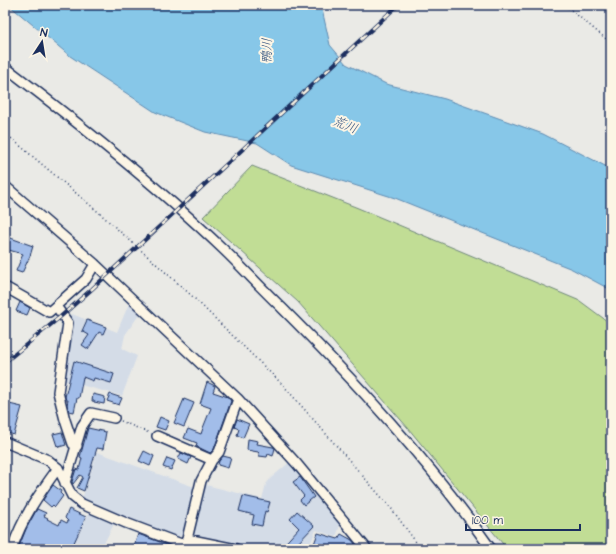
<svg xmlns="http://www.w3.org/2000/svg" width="616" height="554" viewBox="0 0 616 554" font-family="'Architects Daughter','Klee One',sans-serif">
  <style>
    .built { fill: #d4dce7 }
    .green { fill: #c1dd95; stroke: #6e867a }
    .water { fill: #87c7e8; stroke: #5c8ab1 }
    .building { fill: #a2bde9; stroke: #1b2f5e }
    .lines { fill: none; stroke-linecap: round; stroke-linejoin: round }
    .minor-casing { stroke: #1b2f5e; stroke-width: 12 }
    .path { stroke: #1b2f5e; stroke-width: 1.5; stroke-dasharray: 1 3; stroke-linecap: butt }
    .minor { stroke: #fcf5e5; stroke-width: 9 }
    .rail-casing { stroke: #1b2f5e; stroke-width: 4 }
    .rail { stroke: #fcf5e5; stroke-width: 2.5; stroke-dasharray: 8; stroke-linecap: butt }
    .labels { text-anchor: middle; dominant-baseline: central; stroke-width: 4; stroke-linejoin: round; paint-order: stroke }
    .water-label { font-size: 13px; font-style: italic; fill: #365580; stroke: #fcf5e5 }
  </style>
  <rect width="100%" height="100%" fill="#eaeae6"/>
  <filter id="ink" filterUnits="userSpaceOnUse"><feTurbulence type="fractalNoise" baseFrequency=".025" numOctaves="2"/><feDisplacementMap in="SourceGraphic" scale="8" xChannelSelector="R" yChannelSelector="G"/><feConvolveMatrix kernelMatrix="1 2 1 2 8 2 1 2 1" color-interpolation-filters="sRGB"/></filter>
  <g filter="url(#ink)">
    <!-- built -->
    <path class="built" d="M130 301 141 312 125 335 122 349 137 356 122 396 62 380 70 318 72 314 117 332Z
      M97 452 197 488 183 534 177 538 82 499Z
      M291 461 341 522 336 537 316 530 308 549H249L190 536 202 484 262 499 266 484 271 478Z
      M90 511 115 522 101 549H71Z"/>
    <!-- green -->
    <path class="green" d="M252 166 358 208 580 301 611 324V549H507L408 428 298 302 203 217Z"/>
    <!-- water -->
    <path class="water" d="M9 5H321L330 45 346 64 386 84 445 99 543 134 611 169V290L572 269 395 198 291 165 257 143 205 132 155 112 70 56Z"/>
    <!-- building -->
    <path class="building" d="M5 236 33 246 30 256 22 273 16 271 23 254 5 249Z
      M20 302 30 308 27 315 16 311Z
      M87 320 106 327 103 334 99 332 88 349 82 345 89 335 82 331Z
      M74 361 114 374 111 383 94 378 93 381 83 377 79 398H77L74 412 69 411 67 405 68 400H66L65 397Z
      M207 382 215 386 213 392 228 397 231 401 214 449 210 453 196 446 197 443 184 438 188 429 201 434 203 428 211 408 200 404Z
      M93 394 105 397 104 404 94 402V401H92Z
      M110 394 122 398 119 405 107 401Z
      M184 399 194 403 184 427 174 423Z
      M5 403 22 407 14 435 5 432Z
      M160 417 169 421 165 430 156 427Z
      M237 419 249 424 243 438 237 435 239 429 234 427Z
      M88 428 106 432 103 449 97 448 84 491 77 488 83 477 80 475 73 484 72 482 76 469 79 470 82 458 80 457Z
      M62 432 66 445 59 447 58 445 57 446 53 434Z
      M248 439 258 441 257 444 273 447 275 448 273 456 268 454 267 457 259 456V453L258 452 247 450Z
      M144 451 154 456 150 466 139 461Z
      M181 453 191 457 188 464 178 459Z
      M223 456 231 458 228 468 218 465 219 461Z
      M167 458 175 461 171 470 163 467Z
      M300 477 314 497 304 505 300 500 304 496 293 482Z
      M53 485 61 491 60 493 63 496 55 507 53 505 51 507 43 500Z
      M243 496 270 502 267 512 265 511 262 526 252 524 254 515 239 511Z
      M37 509 46 513 44 516 48 518 47 519 59 525 61 520 67 523 68 521 65 518 69 509 86 517 71 549H18L26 529Z
      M297 511 314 526 297 544 302 549H280L299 528 290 519Z
      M318 533 338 539 341 534 352 540 355 544 352 549H329L314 544Z
      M138 534 176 548V549H144L134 546Z"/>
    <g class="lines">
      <defs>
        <path id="minor" d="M5 67C80 124 154 183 222 248 242 267 261 288 281 307 356 382 430 462 491 549
          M5 186 95 264 238 399 297 464 367 549
          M5 287 49 312 86 279 95 264
          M56 306 68 323 58 392 65 420 73 444 77 446
          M157 436 212 460
          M5 442 48 460 58 468 72 496 82 504 126 523 184 545
          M65 483 82 426 91 413 114 418
          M187 539 236 549
          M12 549C22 518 39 494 58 468
          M182 549 187 539 201 481 212 460 219 452 238 399"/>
      </defs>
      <!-- minor casing -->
      <use href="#minor" class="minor-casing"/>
      <!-- path -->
      <path class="path" d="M565 5 611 43
        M5 133 96 210 192 296 283 385 391 508 421 549
        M121 421 149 433"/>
      <!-- minor -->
      <use href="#minor" class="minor"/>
      <defs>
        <path id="rail" d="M5 362 59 318 92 289 398 5"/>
      </defs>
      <!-- rail casing -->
      <use href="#rail" class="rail-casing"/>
      <!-- rail -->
      <use href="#rail" class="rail"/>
    </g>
  </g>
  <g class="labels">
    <!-- water labels -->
    <g class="water-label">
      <text transform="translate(267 51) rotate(-89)">鴨川</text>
      <text transform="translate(345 125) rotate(21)">荒川</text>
    </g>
  </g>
  <!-- margin -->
  <rect width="616" height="554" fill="none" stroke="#fcf5e5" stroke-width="20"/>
  <rect x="10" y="10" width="596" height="534" fill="none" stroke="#1b2f5e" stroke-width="1.5" filter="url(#ink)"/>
  <!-- north arrow -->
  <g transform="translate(42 42) rotate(12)" stroke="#fcf5e5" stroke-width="3" paint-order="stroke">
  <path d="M0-3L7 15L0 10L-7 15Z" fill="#1b2f5e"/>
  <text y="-6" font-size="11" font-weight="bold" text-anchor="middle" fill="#1b2f5e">N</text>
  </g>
  <!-- scale -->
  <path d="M466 524v6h114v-6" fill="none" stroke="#1b2f5e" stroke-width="2"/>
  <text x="472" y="524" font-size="12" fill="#1b2f5e" stroke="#fcf5e5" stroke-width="3" paint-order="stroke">100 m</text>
</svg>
